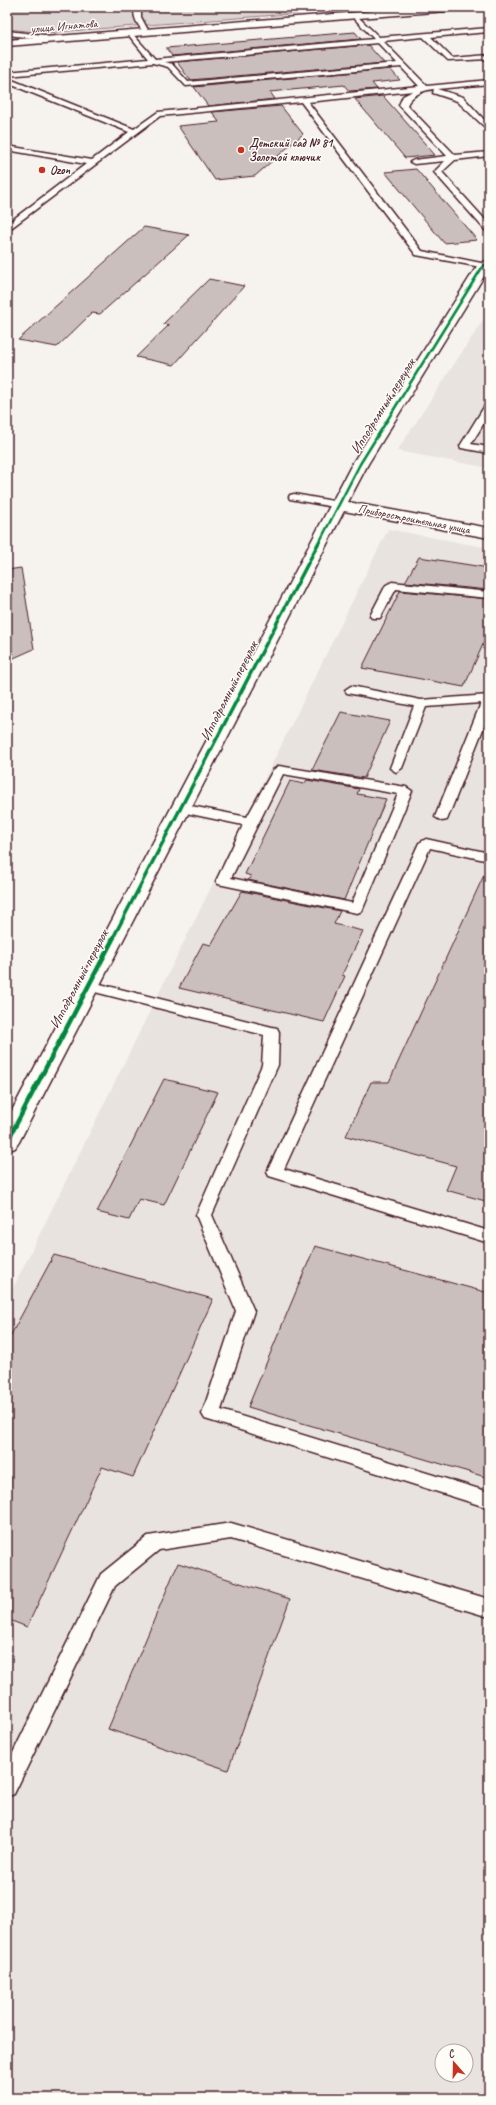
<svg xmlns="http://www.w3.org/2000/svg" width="496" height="2105" viewBox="0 0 496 2105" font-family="Caveat,sans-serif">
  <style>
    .built { fill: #e9e3e0; fill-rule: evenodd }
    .green { fill: #dcd4d2; stroke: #937a7e }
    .building { fill: #cbbfbe; stroke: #4a1f2b }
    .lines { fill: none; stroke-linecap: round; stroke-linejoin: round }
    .service-casing { stroke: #4a1f2b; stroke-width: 3 }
    .minor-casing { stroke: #4a1f2b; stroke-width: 3 }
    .secondary-casing { stroke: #4a1f2b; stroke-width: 3 }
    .service { fill: #fdfcf7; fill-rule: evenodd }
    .minor { fill: #fdfcf7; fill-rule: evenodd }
    .secondary { fill: #fdfcf7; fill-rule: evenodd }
    .cycleway-far2-casing { stroke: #fdfcf7; stroke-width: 4 }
    .cycleway-far1-casing { stroke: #fdfcf7; stroke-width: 5.5 }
    .cycleway-casing { stroke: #fdfcf7; stroke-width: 7 }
    .cycleway-far2 { stroke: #00873e; stroke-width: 2.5 }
    .cycleway-far1 { stroke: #00873e; stroke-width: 3.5 }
    .cycleway { stroke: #00873e; stroke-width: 4.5 }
    .poi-dot { fill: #c8321e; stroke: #fdfcf7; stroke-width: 1.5 }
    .labels { text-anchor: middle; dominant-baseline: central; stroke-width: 3; stroke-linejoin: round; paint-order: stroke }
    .far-street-label { font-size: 12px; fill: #4a1f2b; stroke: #fdfcf7 }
    .far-poi-label { font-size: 12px; font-weight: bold; fill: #4a1f2b; stroke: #fdfcf7; text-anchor: start }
    .street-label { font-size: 14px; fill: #4a1f2b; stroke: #fdfcf7 }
  </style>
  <rect width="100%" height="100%" fill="#f6f3ef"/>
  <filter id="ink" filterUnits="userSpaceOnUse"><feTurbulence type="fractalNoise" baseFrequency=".025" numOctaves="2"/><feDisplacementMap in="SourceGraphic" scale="8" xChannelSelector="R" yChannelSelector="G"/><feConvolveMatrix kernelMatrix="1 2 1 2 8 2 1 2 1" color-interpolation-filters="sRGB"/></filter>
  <g filter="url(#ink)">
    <!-- built -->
    <path class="built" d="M489 311V468L397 451Z
      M388 529 489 548V2098H7V1300ZM442 2051H466V2075H442Z"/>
    <!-- green -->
    <path class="green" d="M7 7H379L45 33 7 29Z"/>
    <!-- building -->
    <path class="building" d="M355 32 361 39 172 56 166 48Z
      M368 45 384 63 190 80 177 62Z
      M390 69 400 80 372 83 377 89 349 91 344 85 270 92 275 99 208 106 194 87Z
      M383 96 435 155 405 158 355 99Z
      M281 106 303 134 255 176 215 180 178 126 219 122 212 112Z
      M416 169 477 240 444 243 385 172Z
      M144 227 189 235 100 314 92 313 57 347 18 340Z
      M209 279 244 286 174 365 136 357 169 325 163 324Z
      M419 557 489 568V590L405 582Z
      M21 568 34 649 7 661V570Z
      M400 591 489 599V631L464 687 362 668Z
      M341 712 390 721 364 778 312 770Z
      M307 780 359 789 357 794 386 799 344 900 248 880 251 876 245 874 290 781 304 784Z
      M489 864V1202L446 1190 456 1166 346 1136 371 1082H389Z
      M242 891 340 911 334 924 363 931 342 975 345 976 324 1022 179 988 203 943 211 945Z
      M164 1079 218 1092 164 1205 139 1199 129 1220 97 1212Z
      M315 1246 489 1293V1478L248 1407Z
      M54 1255 213 1299 133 1477 102 1467 27 1627 7 1619V1342Z
      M178 1563 290 1599 228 1770 108 1729Z"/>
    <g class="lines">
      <defs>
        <path id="service" d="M135 7H141V17L149 32 148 33H144C138 25 132 17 135 7Z
          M370 7H377L382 13 377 14Z
          M354 13 379 37 489 28V32L431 37 452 58 489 55V59L448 61 423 37 383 41 427 86 489 80V84L437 89 463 97 489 125V131L457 101 433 93 434 89C424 90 411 95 407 105L455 155 489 152V156L455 160 442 172 489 224V232L486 231 434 172 445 161 414 164 410 162 414 160 447 156 399 105 403 96 413 91 308 102 422 251 486 264V268L416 255 301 102 160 116 7 231V224L86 164 7 150V146L92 160 129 132 7 83V78L134 129 158 112 419 86 401 67 186 86 168 67 153 63 7 76V72L148 59 127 33 130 31 155 59 374 39 352 16 351 15ZM378 43 397 63 188 82 172 64 164 62Z
          M7 31 44 35 54 40 51 42 43 39 7 35Z
          M489 404V415L471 444 489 447V453L461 448 460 446 484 407Z
          M294 494 339 502 344 505 339 508 290 499 289 497 290 495Z
          M392 582 489 592V598L396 589 380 618H372L370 616 386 585Z
          M351 686 421 700 489 695V714L447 820 442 821 435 817 481 703 426 707 402 768 396 772 390 768 414 706 347 693 345 690Z
          M279 766 406 787 412 791 362 911 357 913 218 884 216 881 243 825 181 812 174 808 181 804 247 817 273 770ZM283 774 398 794 352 903 231 878Z
          M426 839 489 853V861L430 848 284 1169 489 1231V1243L269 1176 267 1172 419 843Z
          M88 981 272 1027 277 1028 279 1032 278 1065 212 1215 254 1311 221 1410 489 1492V1508L205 1419 202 1414 236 1311 196 1215 262 1065 264 1035 83 989 81 986 83 983Z
          M231 1523 489 1599V1617L231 1539 159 1550 115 1586 14 1794 7 1797V1765L101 1574 148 1536Z"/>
        <path id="minor" d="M489 259V268L368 464 348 502 489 528V538L344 511 19 1142 15 1148 7 1151V1120L352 464 477 266Z"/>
        <path id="secondary" d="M422 7H464L459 10 7 46V40Z"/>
      </defs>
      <!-- service casing -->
      <use href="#service" class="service-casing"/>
      <!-- minor casing -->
      <use href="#minor" class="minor-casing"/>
      <!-- secondary casing -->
      <use href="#secondary" class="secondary-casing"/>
      <!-- service -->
      <use href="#service" class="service"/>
      <!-- minor -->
      <use href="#minor" class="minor"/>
      <!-- secondary -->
      <use href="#secondary" class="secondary"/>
      <defs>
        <path id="cycleway-far2" d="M319 543 360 464 483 266 489 263"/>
        <path id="cycleway-far1" d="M113 938 319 542"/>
        <path id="cycleway" d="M7 1142 114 937"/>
      </defs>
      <!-- cycleway-far2 casing -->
      <use href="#cycleway-far2" class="cycleway-far2-casing"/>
      <!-- cycleway-far1 casing -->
      <use href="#cycleway-far1" class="cycleway-far1-casing"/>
      <!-- cycleway casing -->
      <use href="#cycleway" class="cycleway-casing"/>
      <!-- cycleway-far2 -->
      <use href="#cycleway-far2" class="cycleway-far2"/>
      <!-- cycleway-far1 -->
      <use href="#cycleway-far1" class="cycleway-far1"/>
      <!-- cycleway -->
      <use href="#cycleway" class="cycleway"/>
    </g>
  </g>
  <!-- markers -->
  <g class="poi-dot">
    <circle cx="241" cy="150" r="4"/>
    <circle cx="42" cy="170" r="4"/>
  </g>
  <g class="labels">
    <!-- far-street labels -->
    <g class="far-street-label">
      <text transform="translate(64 26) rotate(-5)">улица Игнатова</text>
      <text transform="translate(414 519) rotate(11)">Приборостроительная улица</text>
    </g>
    <!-- far-poi labels -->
    <g class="far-poi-label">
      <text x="249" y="143">Детский сад № 81<tspan x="249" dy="14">Золотой ключик</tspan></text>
      <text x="50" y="170">Ozon</text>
    </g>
    <!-- street labels -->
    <g class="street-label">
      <text transform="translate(383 406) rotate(-58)">Ипподромный переулок</text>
      <text transform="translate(229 691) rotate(-63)">Ипподромный переулок</text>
      <text transform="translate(79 979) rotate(-62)">Ипподромный переулок</text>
    </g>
  </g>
  <!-- margin -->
  <rect width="496" height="2105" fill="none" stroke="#fdfcf7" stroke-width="24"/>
  <rect x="12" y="12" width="472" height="2081" fill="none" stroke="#4a1f2b" stroke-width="1.5" filter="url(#ink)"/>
  <!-- north arrow -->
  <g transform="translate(454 2063) rotate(340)"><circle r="19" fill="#fdfcf7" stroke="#b5a4a5"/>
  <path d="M0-3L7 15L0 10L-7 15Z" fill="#c8321e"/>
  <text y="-6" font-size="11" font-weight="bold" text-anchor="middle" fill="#4a1f2b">С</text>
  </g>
</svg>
